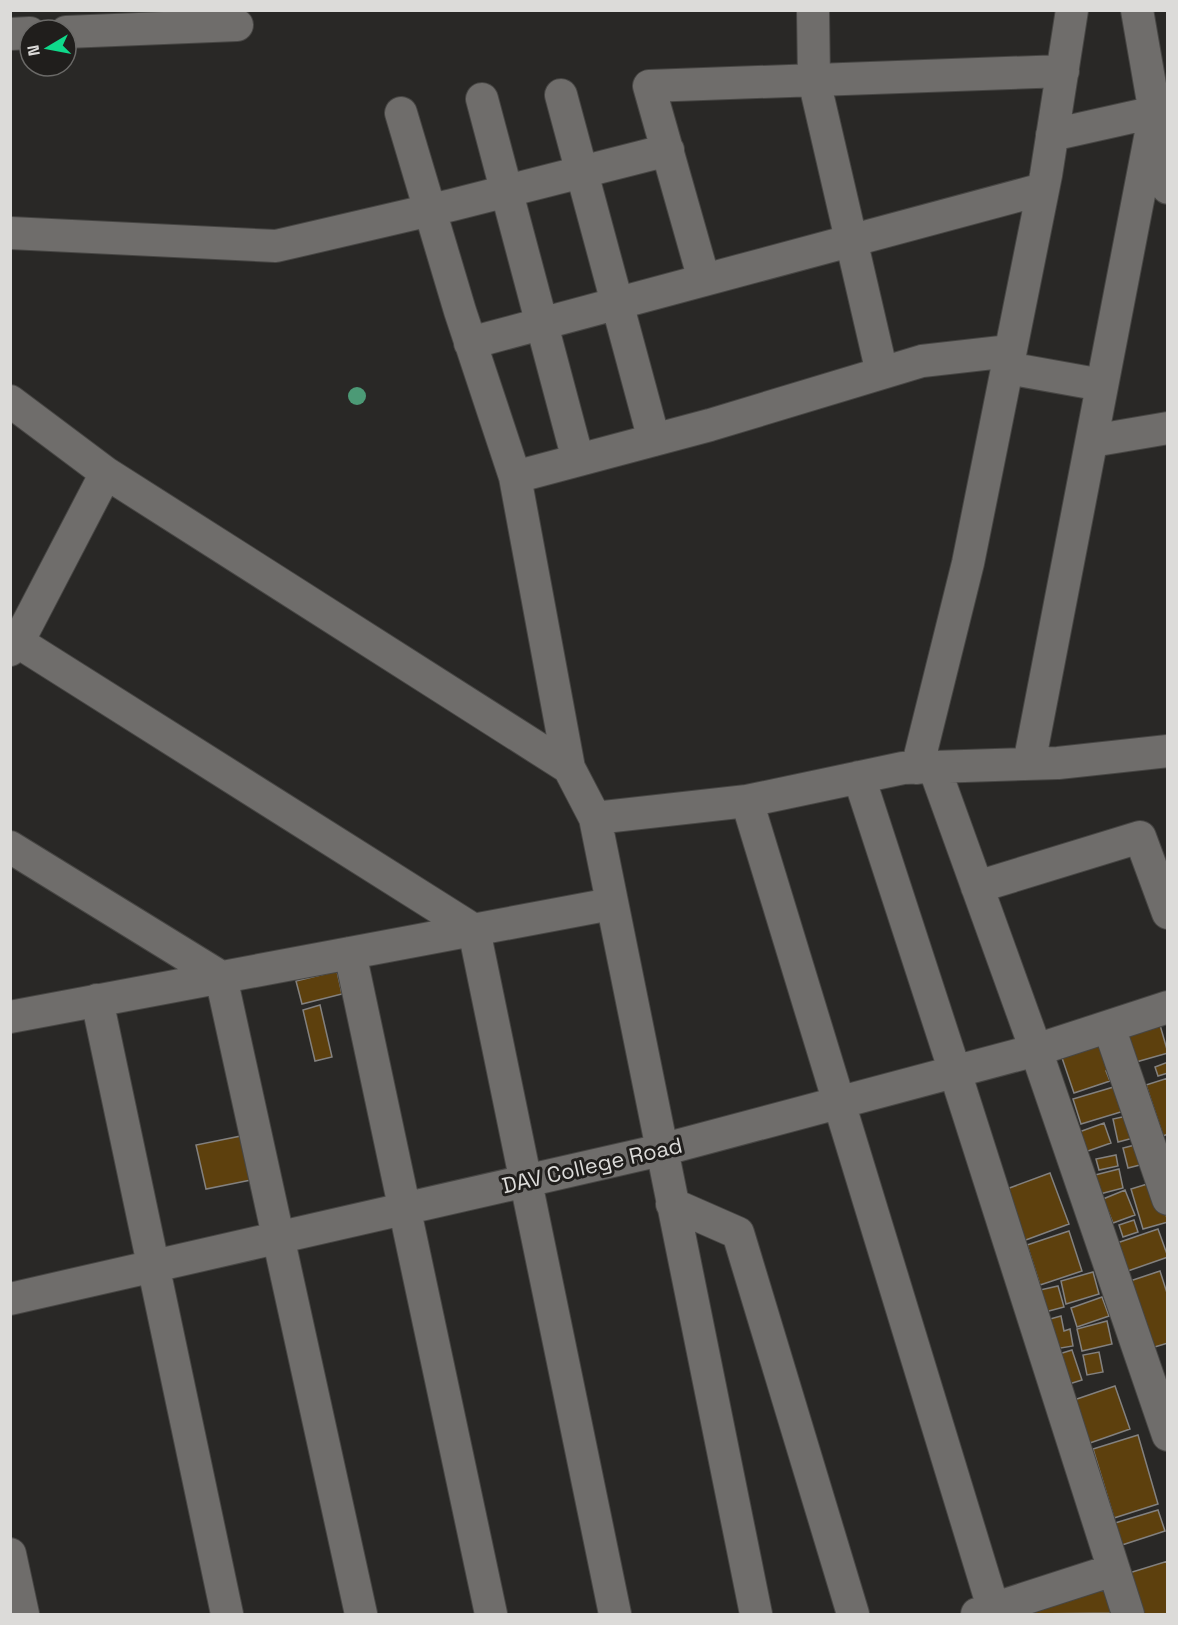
<svg xmlns="http://www.w3.org/2000/svg" width="1178" height="1625" viewBox="0 0 1178 1625" font-family="'Space Grotesk',sans-serif">
  <style>
    .building { fill: #5d400d; stroke: #83817f; stroke-width: 1.5 }
    .lines { fill: none; stroke-linecap: round; stroke-linejoin: round }
    .minor-casing { stroke: #474644; stroke-width: 34 }
    .minor { stroke: #6f6d6b; stroke-width: 32 }
    .tree { fill: #4c9a76 }
    .labels { text-anchor: middle; dominant-baseline: central; stroke-width: 6; stroke-linejoin: round; paint-order: stroke }
    .street-label { font-size: 22px; fill: #dcdbd9; stroke: #201e1c }
  </style>
  <rect width="100%" height="100%" fill="#292826"/>
  <!-- building -->
  <path class="building" d="M337 971 342 994 302 1004 296 981Z
    M320 1005 332 1057 315 1061 303 1010Z
    M1158 1018 1168 1053 1129 1064 1118 1030Z
    M1103 1037 1113 1068 1106 1071 1110 1081 1074 1093 1060 1052Z
    M1168 1062V1073L1158 1076 1155 1067Z
    M1168 1078V1134L1163 1136 1146 1085Z
    M1117 1086 1124 1111 1081 1124 1073 1099Z
    M1136 1114 1141 1136 1118 1142 1113 1119Z
    M1104 1123 1111 1143 1085 1152 1079 1132Z
    M246 1135 256 1179 206 1189 196 1145Z
    M1135 1145 1140 1165 1128 1168 1123 1148Z
    M1116 1155 1118 1166 1099 1170 1096 1159Z
    M1119 1169 1123 1188 1096 1195 1091 1176Z
    M1050 1173 1069 1224 1023 1241 1004 1190Z
    M1157 1181 1168 1222 1143 1229 1131 1189Z
    M1125 1190 1135 1215 1113 1223 1103 1199Z
    M1134 1220 1138 1232 1123 1237 1119 1225Z
    M1158 1229 1168 1257 1125 1272 1114 1244Z
    M1069 1231 1082 1271 1040 1285 1027 1245Z
    M1160 1271 1168 1296V1343L1148 1349 1127 1282Z
    M1093 1272 1099 1294 1066 1304 1061 1281Z
    M1058 1286 1064 1307 1045 1312 1040 1290Z
    M1102 1297 1109 1316 1077 1327 1071 1308Z
    M1061 1316 1064 1331 1070 1329 1073 1346 1055 1349 1050 1319Z
    M1107 1321 1112 1344 1082 1351 1077 1329Z
    M1072 1350 1082 1380 1069 1384 1059 1354Z
    M1099 1352 1103 1372 1087 1375 1083 1355Z
    M1115 1386 1130 1429 1087 1444 1071 1401Z
    M1138 1435 1158 1504 1114 1518 1093 1449Z
    M1158 1510 1165 1531 1122 1545 1115 1523Z
    M1168 1561V1614H1143L1129 1573Z
    M1105 1586 1114 1613 1030 1614V1613Z"/>
  <g class="lines">
    <defs>
      <path id="minor" d="M813 10 814 80 882 373
        M1137 10 1168 188
        M66 32 237 25
        M10 34 30 33
        M561 95 654 440
        M482 99 578 460
        M401 113 460 311 515 477 569 768
        M1052 135 1168 109
        M10 233 276 246 452 205 668 150
        M704 280 649 86 1063 71
        M470 343 1043 189
        M1007 368 1102 385
        M10 401 106 473 569 768 595 818 756 1614
        M1092 441 1168 428
        M515 477 710 425 922 361 1010 351
        M18 642 474 930 615 1614
        M10 650 18 642 106 473
        M1029 764 1154 117
        M934 767 1036 1050 1168 1435
        M917 768 968 563 1046 175 1072 10
        M859 777 955 1072 1128 1614
        M747 801 995 1614
        M595 818 747 801 903 768 1058 763 1168 751
        M10 847 221 977 361 1614
        M977 887 1140 837 1168 913
        M350 953 491 1614
        M97 1000 227 1614
        M10 1017 611 904
        M1109 1027 1168 1199
        M672 1204 738 1233 853 1614
        M10 1299 661 1150 1036 1050 1168 1007
        M10 1554 23 1614
        M977 1614 1113 1570"/>
    </defs>
    <!-- minor casing -->
    <use href="#minor" class="minor-casing"/>
    <!-- minor -->
    <use href="#minor" class="minor"/>
  </g>
  <!-- trees -->
  <circle class="tree" cx="357" cy="396" r="9"/>
  <g class="labels">
    <!-- street labels -->
    <g class="street-label">
      <text transform="translate(592 1165) rotate(-13)">DAV College Road</text>
    </g>
  </g>
  <!-- border -->
  <rect width="1178" height="1625" fill="none" stroke="#dcdbd9" stroke-width="24"/>
  <!-- north arrow -->
  <g transform="translate(48 48) rotate(260)"><circle r="28" fill="#201e1c" stroke="#6b6a68" stroke-width="1.5"/>
  <path d="M0-4.5L10 22L0 15L-10 22Z" fill="#0fd98a"/>
  <text y="-9" font-size="16" font-weight="bold" text-anchor="middle" fill="#dcdbd9">N</text>
  </g>
</svg>
